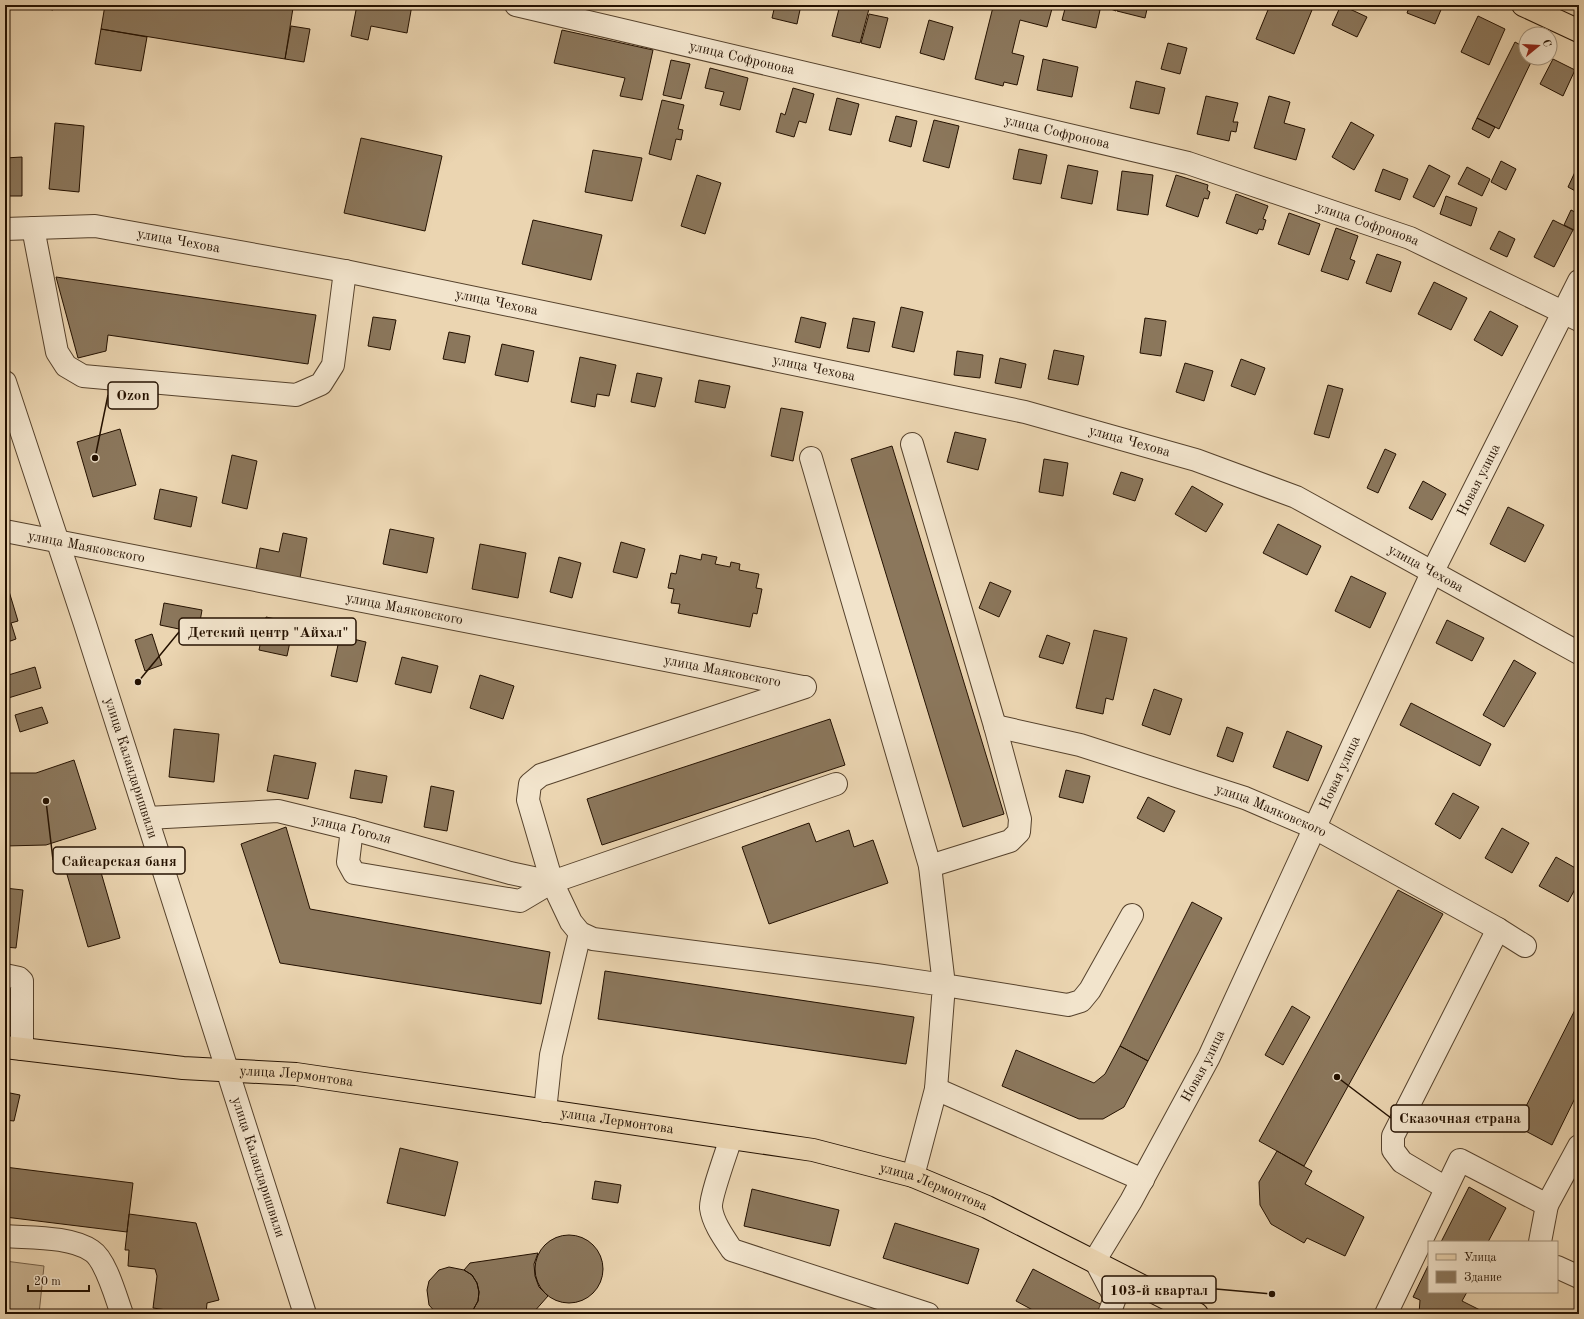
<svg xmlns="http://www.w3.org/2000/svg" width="1584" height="1319" viewBox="0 0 1584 1319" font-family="'Old Standard TT',serif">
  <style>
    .green { fill: #c9b493; stroke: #76624a }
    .building { fill: #8b775c; stroke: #241100 }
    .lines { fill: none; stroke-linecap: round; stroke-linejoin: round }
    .minor-casing { stroke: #56422c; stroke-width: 24 }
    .major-casing { stroke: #241100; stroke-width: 24 }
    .minor { stroke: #f2e4cc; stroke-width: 22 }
    .major { stroke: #ebd5b1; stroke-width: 22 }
    .labels { text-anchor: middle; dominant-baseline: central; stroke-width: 3.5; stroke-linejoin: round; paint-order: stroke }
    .street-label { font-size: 14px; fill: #241100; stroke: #f2e4cc }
    .leader { fill: none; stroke: #241100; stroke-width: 1.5 }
    .callout-dot { fill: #241100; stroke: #f2e4cc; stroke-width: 1.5 }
    .callout { fill: #f2e4cc; stroke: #241100; stroke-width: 1.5 }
    .callout-label { font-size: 15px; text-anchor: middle; font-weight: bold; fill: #241100 }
  </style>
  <rect width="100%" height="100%" fill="#ebd5b1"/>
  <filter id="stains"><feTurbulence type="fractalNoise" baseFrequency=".005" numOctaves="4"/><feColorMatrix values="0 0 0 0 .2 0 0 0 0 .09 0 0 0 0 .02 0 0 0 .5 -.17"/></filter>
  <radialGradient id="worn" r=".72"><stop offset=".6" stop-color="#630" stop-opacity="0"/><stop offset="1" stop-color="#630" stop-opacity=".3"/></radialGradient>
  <!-- green -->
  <path class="green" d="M5 1261 44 1266 39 1314 5 1312Z"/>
  <!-- building -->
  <path class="building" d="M26 5H54L53 10Z
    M105 5H273L293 8 285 59 101 29Z
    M357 5H412L407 33 371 26 368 40 351 36Z
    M775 5H801L797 24 772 18Z
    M840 5H870L860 43 832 36Z
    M1000 5H1053L1047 27 1020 20 1012 53 1024 56 1017 85 1004 82 1003 86 975 79 993 7 999 9Z
    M1066 5H1077L1100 10 1096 28 1062 20Z
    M1100 5H1118L1116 11Z
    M1118 5H1148L1145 18 1117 11Z
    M1270 5H1314L1294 54 1256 39Z
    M1341 5 1367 17 1357 37 1332 25Z
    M1410 5H1443L1435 24 1407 13Z
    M869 14 888 18 880 48 861 43Z
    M1478 16 1505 29 1489 65 1461 52Z
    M929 20 953 27 944 60 920 53Z
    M291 26 310 29 304 62 285 59Z
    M101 29 147 37 141 71 95 64Z
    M562 30 653 50 642 100 620 96 625 78 554 63Z
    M1515 42 1526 48V58H1533L1499 129 1477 118Z
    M1168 43 1187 48 1180 74 1161 69Z
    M1043 59 1078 67 1072 97 1037 90Z
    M1553 59 1575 70 1563 96 1540 84Z
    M671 60 690 64 681 99 663 95Z
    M710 68 748 78 740 110 720 105 724 92 705 88Z
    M1136 81 1165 88 1159 114 1130 108Z
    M793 88 814 94 806 123 799 121 794 137 776 132 781 113 785 115Z
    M1206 96 1238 103 1233 122H1238L1236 132 1231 131 1229 141 1197 134Z
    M1269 96 1290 102 1284 123 1305 129 1296 160 1254 148Z
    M837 98 859 104 851 135 829 130Z
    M662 100 684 105 678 129 683 130 681 140 676 139 671 160 649 154Z
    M896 116 917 121 911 147 889 141Z
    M1477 118 1495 127 1489 138 1472 129Z
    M934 120 959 126 949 168 923 161Z
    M1351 122 1374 135 1354 170 1332 157Z
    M55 123 84 126 79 192 49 189Z
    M361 138 442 156 425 231 344 213Z
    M1019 149 1047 155 1041 184 1013 179Z
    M593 150 642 158 632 201 585 192Z
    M22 157V196H5V158Z
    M1501 161 1516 169 1506 190 1491 182Z
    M1068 165 1098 171 1092 204 1061 198Z
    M1429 165 1450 176 1434 207 1413 197Z
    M1467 167 1490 179 1482 196 1458 184Z
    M1383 169 1408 179 1400 200 1375 191Z
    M1122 171 1153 175 1148 215 1117 210Z
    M1575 172 1579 174V193L1568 187Z
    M697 175 721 183 705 234 681 226Z
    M1176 175 1208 185 1207 190 1210 192 1208 199 1204 198 1198 217 1166 206Z
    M1236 194 1268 206 1263 219 1266 220 1263 230 1259 229 1257 234 1226 223Z
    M1446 196 1477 208 1471 226 1440 214Z
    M1571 210 1579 214 1578 232 1564 225Z
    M1289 213 1320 224 1309 255 1278 244Z
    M533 220 602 235 591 280 522 264Z
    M1553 220 1573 230 1554 267 1534 257Z
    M1336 228 1358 236 1350 259 1355 261 1348 280 1321 271Z
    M1499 231 1515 239 1507 257 1490 249Z
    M1377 254 1401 262 1391 292 1366 283Z
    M56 277 316 315 308 364 108 335 106 351 78 358Z
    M1434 282 1467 298 1451 330 1418 314Z
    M901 307 923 312 914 352 892 347Z
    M1490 311 1518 326 1502 356 1474 340Z
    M373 317 396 320 390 350 368 346Z
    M801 317 826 323 820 348 795 342Z
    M853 318 875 322 869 352 847 348Z
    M1145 318 1166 321 1161 356 1140 353Z
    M449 332 470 336 465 363 443 359Z
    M502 344 534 351 528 382 495 375Z
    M1054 350 1084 356 1078 385 1048 379Z
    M957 351 983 355 980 378 954 375Z
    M580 357 616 365 609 396 597 394 595 407 571 402Z
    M1000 358 1026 364 1021 388 995 383Z
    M1241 359 1265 368 1255 395 1231 386Z
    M1185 363 1213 371 1204 401 1176 392Z
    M637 373 662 378 655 407 631 402Z
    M699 380 730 386 725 408 695 402Z
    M1328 385 1343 389 1329 438 1314 434Z
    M781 408 803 412 793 461 771 456Z
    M120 429 136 485 93 497 77 442Z
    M955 432 986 439 978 470 947 462Z
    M892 446 1004 814 963 827 851 459Z
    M1385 449 1396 454 1378 493 1367 488Z
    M232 455 257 461 247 509 222 503Z
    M1044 459 1068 463 1063 496 1039 492Z
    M1121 472 1143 479 1135 501 1113 494Z
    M1423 481 1446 494 1432 520 1409 508Z
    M1192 486 1223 504 1206 532 1175 514Z
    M160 489 197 497 191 527 154 519Z
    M1508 507 1544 525 1525 562 1490 544Z
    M1278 524 1321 546 1307 575 1263 553Z
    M390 529 434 538 427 573 383 564Z
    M283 533 307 538 300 578 256 569 260 548 279 552Z
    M621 542 645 549 637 578 613 572Z
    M480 544 526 553 518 598 472 589Z
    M702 554 717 557 715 564 730 567 731 562 740 564 739 570 759 574 756 588 762 589 757 614 753 613 750 627 678 613 680 604 671 603 674 589 668 588 671 573 676 574 680 555 701 560Z
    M559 557 581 563 572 598 550 592Z
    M1351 576 1386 593 1370 628 1335 611Z
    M5 578 18 621 11 623 16 639 5 643Z
    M990 582 1011 591 999 617 979 608Z
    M164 603 202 610 198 633 160 625Z
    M266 617 294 623 287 656 259 650Z
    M1447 620 1484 638 1472 661 1436 643Z
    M1094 630 1127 638 1113 700 1106 698 1103 714 1076 708Z
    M152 634 162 665 145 671 135 640Z
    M1047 635 1070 643 1063 664 1039 657Z
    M340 636 366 642 357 682 331 676Z
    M402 657 438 666 431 693 395 684Z
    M1514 660 1536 673 1504 727 1483 715Z
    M35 667 41 688 5 699V676Z
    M480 675 514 686 503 719 470 708Z
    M1154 689 1182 699 1170 735 1142 725Z
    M1411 703 1491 744 1480 766 1400 725Z
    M42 707 48 723 20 732 15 715Z
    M830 719 845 765 602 845 587 799Z
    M1227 727 1243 733 1233 762 1217 756Z
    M174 729 219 734 214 782 169 777Z
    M1287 731 1322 746 1308 781 1273 767Z
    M274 755 316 763 308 799 267 791Z
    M74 760 96 829 46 845 5 846V773H36Z
    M355 770 387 776 382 803 350 798Z
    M1066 770 1090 776 1083 803 1059 797Z
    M431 786 454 791 447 831 424 827Z
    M1453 793 1479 807 1460 839 1435 824Z
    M1148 797 1175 811 1164 832 1137 818Z
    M809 823 816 842 849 830 854 847 873 840 888 883 769 924 742 847Z
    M286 827 310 909 550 952 541 1004 280 963 241 844Z
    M1502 828 1529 843 1512 873 1485 858Z
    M1556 857 1579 870V882L1568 902 1539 886Z
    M98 862 120 938 88 947 66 871Z
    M5 888 23 890 16 948 5 947Z
    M1398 890 1443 914 1304 1166 1259 1141Z
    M1192 902 1222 918 1148 1061 1120 1046Z
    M605 971 914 1017 906 1064 598 1019Z
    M1579 1002V1090L1552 1145 1516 1126Z
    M1292 1006 1310 1017 1283 1065 1265 1055Z
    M1120 1046 1148 1061 1124 1107 1103 1119H1079L1002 1086 1016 1050 1094 1083 1105 1074Z
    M5 1092 20 1095 14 1121 5 1120Z
    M400 1148 458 1162 445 1216 387 1203Z
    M1277 1151 1312 1171 1305 1184 1364 1217 1345 1256 1307 1238 1304 1243 1271 1224 1260 1205 1259 1182Z
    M5 1167 133 1183 127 1232 5 1217Z
    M595 1181 621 1185 618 1203 592 1199Z
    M1469 1187 1506 1208 1488 1242H1441Z
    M752 1189 839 1210 830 1246 744 1226Z
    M129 1214 196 1223 219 1300 207 1303 206 1314 180 1311 168 1314 167 1310 153 1308 157 1276 155 1269 128 1266 129 1250H125Z
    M895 1223 979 1249 968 1284 883 1258Z
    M535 1269a34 34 0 1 1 68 0a34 34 0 1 1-68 0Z
    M538 1253 534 1264 535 1276 539 1287 548 1296 533 1313 468 1314 473 1310 478 1301 479 1292 477 1283 472 1275 464 1270 470 1263Z
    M1428 1266 1429 1292H1467L1462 1301 1488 1314H1419L1420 1300 1413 1297Z
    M449 1267 464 1270 472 1275 477 1283 479 1292 478 1301 473 1310 468 1314H437L429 1305 427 1290 429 1281 439 1270Z
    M1033 1269 1102 1305 1097 1314H1040L1016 1301Z"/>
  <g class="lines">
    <defs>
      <g id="minor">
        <path id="s1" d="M516 5 1188 163 1410 238 1579 320"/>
        <path d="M33 228 57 352 66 366 83 376 296 395 321 384 333 365 345 271"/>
        <path id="s2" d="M5 229 95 226 345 271 1025 412 1196 460 1296 497 1579 653"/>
        <path id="s3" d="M5 382 85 624 305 1314"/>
        <path d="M912 444 995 726 1020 819 1019 832 1010 841 930 866"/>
        <path d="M811 458 930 866 944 985 1068 1005 1081 1001 1090 990 1132 915"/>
        <path id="s4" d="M5 531 803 687"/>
        <path d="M805 687 541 775 530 784 528 800 552 882 571 922 580 933 593 939 876 975 944 985 936 1089 913 1176"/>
        <path id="s5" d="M995 726 1080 745 1245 798 1315 828 1498 929 1525 946"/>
        <path id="s6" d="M147 818 278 811 352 829 510 873 552 882"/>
        <path d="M352 829 348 862 354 873 520 901 552 882 836 784"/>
        <path d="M5 975 19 978 22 981V1049"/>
        <path d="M936 1089 1143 1180"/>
        <path d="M545 1111 551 1055 580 933"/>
        <path d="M731 1138C727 1151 710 1197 711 1208 713 1223 724 1238 732 1250L928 1314"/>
        <path d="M1446 1188 1402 1162 1393 1150V1136L1498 929"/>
        <path d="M5 1236C30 1238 71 1236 92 1251 106 1260 116 1298 122 1314"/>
        <path d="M1540 1242 1547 1205"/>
        <path d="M1557 1267 1579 1277"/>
        <path id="s7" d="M1109 1314 1115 1298 1095 1260 1131 1201 1209 1057 1432 573 1579 281"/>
        <path d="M1386 1314 1460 1160 1547 1205 1579 1146"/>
      </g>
      <g id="major">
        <path d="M1523 5 1579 31"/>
        <path id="s8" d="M5 1047 183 1068 296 1074 813 1150 913 1176 987 1207 1197 1314"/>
      </g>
    </defs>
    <!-- minor casing -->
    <use href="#minor" class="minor-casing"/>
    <!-- major casing -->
    <use href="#major" class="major-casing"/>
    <!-- minor -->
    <use href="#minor" class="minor"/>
    <!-- major -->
    <use href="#major" class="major"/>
  </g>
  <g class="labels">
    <!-- street labels -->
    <g class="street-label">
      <text stroke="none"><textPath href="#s1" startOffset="232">улица Софронова</textPath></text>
      <text stroke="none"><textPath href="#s1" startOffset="556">улица Софронова</textPath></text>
      <text stroke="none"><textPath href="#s1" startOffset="880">улица Софронова</textPath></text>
      <text stroke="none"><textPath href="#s2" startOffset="175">улица Чехова</textPath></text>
      <text stroke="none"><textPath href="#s2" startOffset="499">улица Чехова</textPath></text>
      <text stroke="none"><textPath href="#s2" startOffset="823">улица Чехова</textPath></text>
      <text stroke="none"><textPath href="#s2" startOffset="1147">улица Чехова</textPath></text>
      <text stroke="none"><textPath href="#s7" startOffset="930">Новая улица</textPath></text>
      <text stroke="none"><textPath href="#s4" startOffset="83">улица Маяковского</textPath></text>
      <text stroke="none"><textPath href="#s2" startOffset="1471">улица Чехова</textPath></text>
      <text stroke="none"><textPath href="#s4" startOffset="407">улица Маяковского</textPath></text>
      <text stroke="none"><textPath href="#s4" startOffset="731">улица Маяковского</textPath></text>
      <text stroke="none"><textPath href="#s3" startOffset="406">улица Каландаришвили</textPath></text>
      <text stroke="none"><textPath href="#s7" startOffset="606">Новая улица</textPath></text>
      <text stroke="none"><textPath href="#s5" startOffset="289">улица Маяковского</textPath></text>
      <text stroke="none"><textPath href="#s6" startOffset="207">улица Гоголя</textPath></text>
      <text stroke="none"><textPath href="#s7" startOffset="282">Новая улица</textPath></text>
      <text stroke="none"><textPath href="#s8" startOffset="293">улица Лермонтова</textPath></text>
      <text stroke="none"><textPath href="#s8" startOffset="617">улица Лермонтова</textPath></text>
      <text stroke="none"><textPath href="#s3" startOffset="825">улица Каландаришвили</textPath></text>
      <text stroke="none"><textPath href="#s8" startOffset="941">улица Лермонтова</textPath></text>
    </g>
  </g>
  <!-- callouts -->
  <path class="leader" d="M95 458L108 395M138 682L179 632M46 801L53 860M1337 1077L1391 1118M1272 1294L1216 1289"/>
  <g class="callout-dot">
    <circle cx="95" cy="458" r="4"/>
    <circle cx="138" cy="682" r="4"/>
    <circle cx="46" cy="801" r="4"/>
    <circle cx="1337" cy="1077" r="4"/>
    <circle cx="1272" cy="1294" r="4"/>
  </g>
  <g class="callout">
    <rect x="108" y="382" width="50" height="27" rx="4"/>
    <rect x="179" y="618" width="177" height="27" rx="4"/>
    <rect x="53" y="847" width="132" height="27" rx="4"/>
    <rect x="1391" y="1105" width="138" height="27" rx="4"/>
    <rect x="1102" y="1276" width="114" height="27" rx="4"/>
  </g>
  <g class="callout-label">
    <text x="133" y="400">Ozon</text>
    <text x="268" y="637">Детский центр "Айхал"</text>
    <text x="119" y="866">Сайсарская баня</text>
    <text x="1460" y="1123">Сказочная страна</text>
    <text x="1159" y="1295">103-й квартал</text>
  </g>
  <!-- margin -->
  <rect width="1584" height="1319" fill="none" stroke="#ebd5b1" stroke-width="20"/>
  <rect x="6" y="6" width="1572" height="1307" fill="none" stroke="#241100" stroke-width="2"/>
  <rect x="10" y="10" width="1564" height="1299" fill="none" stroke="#241100"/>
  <!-- legend -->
  <rect x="1428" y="1241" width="130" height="52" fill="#f2e4cc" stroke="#a0907a"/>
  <rect x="1436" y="1254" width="20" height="6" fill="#ebd5b1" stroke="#a0907a"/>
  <text x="1464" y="1261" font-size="12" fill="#241100">Улица</text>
  <rect x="1436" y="1271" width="20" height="12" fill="#8b775c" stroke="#a0907a"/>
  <text x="1464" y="1281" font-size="12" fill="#241100">Здание</text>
  <!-- north arrow -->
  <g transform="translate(1538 46) rotate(72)"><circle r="19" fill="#f2e4cc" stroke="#a0907a"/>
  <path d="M0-3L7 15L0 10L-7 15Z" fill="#8f2418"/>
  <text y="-6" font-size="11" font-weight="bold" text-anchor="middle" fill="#241100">С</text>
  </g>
  <!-- scale -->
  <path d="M28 1285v6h61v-6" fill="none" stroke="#241100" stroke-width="2"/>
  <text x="34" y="1285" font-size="12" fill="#241100" stroke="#f2e4cc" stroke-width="3" paint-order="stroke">20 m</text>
  <rect width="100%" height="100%" filter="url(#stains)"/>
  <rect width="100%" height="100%" fill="url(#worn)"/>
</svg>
